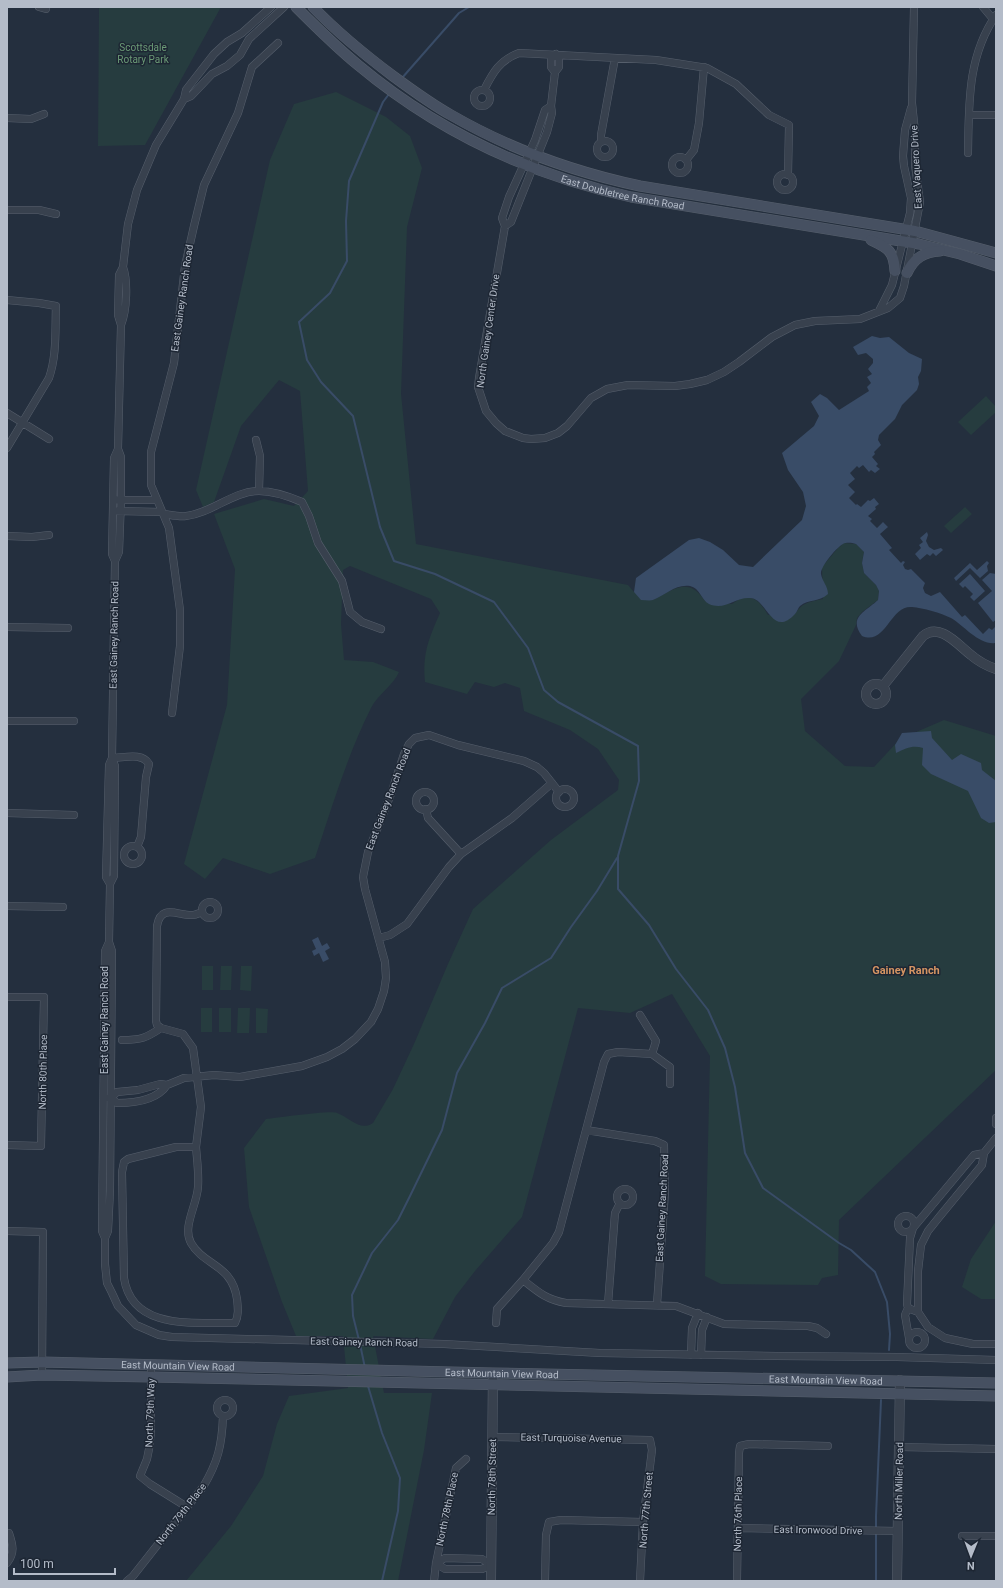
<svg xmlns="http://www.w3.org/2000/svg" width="1003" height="1588" viewBox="0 0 1003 1588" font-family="Roboto,sans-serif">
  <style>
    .green { fill: #263c3f }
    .water { fill: #394c67 }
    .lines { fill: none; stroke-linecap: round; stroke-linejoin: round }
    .stream { stroke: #394c67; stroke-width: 2 }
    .minor-casing { stroke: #565f6c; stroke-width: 8 }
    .tertiary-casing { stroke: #565f6c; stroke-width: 10 }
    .secondary-casing { stroke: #565f6c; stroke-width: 11 }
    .minor { stroke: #38414e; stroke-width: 7 }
    .tertiary { stroke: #38414e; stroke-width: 9 }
    .secondary { stroke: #465061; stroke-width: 10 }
    .labels { text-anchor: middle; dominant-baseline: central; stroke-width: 3; stroke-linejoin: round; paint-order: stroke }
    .park-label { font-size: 10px; fill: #6b9a76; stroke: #1d2633 }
    .street-label { font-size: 10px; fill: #b4bcc9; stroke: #1d2633 }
    .neighbourhood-label { font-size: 11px; font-weight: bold; fill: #d59563; stroke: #1d2633 }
  </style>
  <rect width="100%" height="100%" fill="#242f3e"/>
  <!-- green -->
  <path class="green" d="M99 7H221L145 145 98 146Z
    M336 92 386 117 410 136 422 168 407 227 401 394 416 544 628 585 634 592 653 600C674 589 689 576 705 601L732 604C749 591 759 599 768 615L795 614C803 602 809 602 823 599L822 567 838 548 844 543 856 544 864 552 862 563 864 573 876 585 879 591 878 600 862 612 857 618 856 625 839 661 801 699 805 731 845 766 874 767 900 739 944 720 996 736V1070L839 1220 838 1275 822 1278 818 1285 721 1284 705 1276 710 1056 672 994 630 1013 578 1008 522 1217 475 1271 455 1297 433 1339 373 1336 384 1393H432L424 1450 398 1581H186L231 1526 263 1476 277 1424 289 1396 348 1388 343 1336H296L282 1302 249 1207 244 1148 266 1119C277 1118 330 1110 337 1113 349 1117 360 1132 373 1123L393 1089 414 1044 448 964 473 909 551 840 618 790 619 780 598 749 570 730 524 711 520 688 505 683 494 687 475 682 467 694 425 682C422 654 429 638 440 613L431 599 350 566 343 570 341 624 344 660 373 662 399 672C393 686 378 694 371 708 347 756 332 807 315 858L270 874 223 858 205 879 184 864 227 705 235 569 214 514 264 499 294 506 308 491 300 391 279 380 241 426 214 502 203 507 196 490 270 160 294 104Z
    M986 396 996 407V412L971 435 958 422Z
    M965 507 972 514 951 533 944 526Z
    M202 966H213V990H202Z
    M221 966H232L231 990H220Z
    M241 966H252L251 991 240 990Z
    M201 1008H212V1032H201Z
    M219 1008H231V1032H219Z
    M238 1008H250L249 1033H237Z
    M256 1008 268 1009 267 1033H256Z
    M996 1221V1299H981L962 1287 971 1259Z"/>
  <!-- water -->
  <path class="water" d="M872 336 880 338 889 337 909 353 922 359 921 371 918 377 919 384 917 390 902 405 895 419 879 435 878 440 881 445 874 452 875 454 872 457 878 464 876 466 880 469 875 473 871 470 869 472 863 465 859 468 857 466 850 473 855 479 848 485 855 492 849 498 856 505 857 504 861 507 868 500 870 501 874 498 879 504 875 507 876 509 868 516 872 519 870 521 877 528 883 522 888 527 880 534 892 548 889 550 901 563 903 561 905 562 903 565 905 569 908 570 911 569 925 583 923 588 925 593 931 596 940 592 962 617 965 615 983 634 989 628 992 630 996 626V643C978 645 965 626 951 618 941 613 923 608 912 607 890 605 886 646 862 636 848 617 865 612 878 600L879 591 876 585 864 573 862 563 864 552 856 544C852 543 847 542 843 544 837 547 820 567 821 574 822 581 828 586 828 594 820 602 808 599 800 606 798 608 797 612 795 614 772 639 767 598 750 598 735 597 725 611 709 604 701 600 700 588 690 586 675 584 666 595 653 600 650 601 645 600 641 600L634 592 636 578 689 540 699 538 710 542 723 550 739 565 753 567 802 520 806 506 803 492 788 470 782 453 814 426 819 416 811 402 820 394 827 398 839 410 869 391 867 387 871 383 867 377 872 374 868 369 873 363V359L866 353 858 355 853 347Z
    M927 532 928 535 926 541 929 547 934 550 941 548 943 550 936 556 933 553 930 556 927 554 920 560 915 554 921 548 919 545 923 542 920 538Z
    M987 561 989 563 987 566 988 571 980 578 970 568 956 581 954 578 970 563 977 570Z
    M990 573 996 574V620L993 622 978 603 992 591 982 580Z
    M970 574 985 591 974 601 970 597 973 594 965 586 963 588 959 584Z
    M931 731 932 738 952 760 961 754 981 763 982 770 996 781V822L989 823 981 818 968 791 931 774 922 765 923 748C913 745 906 748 896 753L895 745 902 733Z
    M318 937 322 946 327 943 330 948 325 951 329 959 323 962 319 953 314 956 312 951 316 949 312 940Z"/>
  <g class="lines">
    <!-- stream -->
    <path class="stream" d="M402 78 459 13 469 7
      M389 94 383 102 349 181 346 221 347 261 330 293 299 322 307 360 321 382 353 416 380 527 394 561 435 574 494 602 528 648 544 690 558 702 638 746 639 781 618 856V889L649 925 676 969 708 1010 725 1048 735 1087 745 1153 763 1188 839 1243 851 1250 875 1272 887 1302 890 1334 889 1350
      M359 1340 353 1316 352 1295 372 1253 398 1220 410 1196 442 1130 457 1073 485 1023 502 988 551 958 571 927 597 891 617 858
      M360 1344 365 1368
      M368 1386 382 1433 400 1478 398 1511 382 1581
      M876 1581V1516L881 1400"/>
    <defs>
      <path id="minor" d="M39 7 46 9
        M983 7 993 19
        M474 98a8 8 0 1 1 16 0a8 8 0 1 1-16 0Z
        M484 90C493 72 500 60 519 53L656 60 707 68 736 84 769 115 789 125 788 175
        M184 99 191 96 212 74 227 66 240 55 249 39 284 7
        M551 106 545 110 535 140 509 197 502 218 505 226 479 378 478 387 486 411 496 423 505 431 523 438 531 439 545 438 558 433 567 426 591 398 607 389 628 385 675 386 690 384 707 380 724 372 739 362 772 337 795 325 815 321 860 319 888 308 900 298 904 286 920 202 915 165V132L912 103 914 7
        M969 115H996
        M7 118 31 119 44 114
        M597 149a8 8 0 1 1 16 0a8 8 0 1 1-16 0Z
        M601 142V135L615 58
        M968 153C969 105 967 57 996 15
        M672 165a8 8 0 1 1 16 0a8 8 0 1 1-16 0Z
        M686 160 694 150 699 123 704 67
        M777 182a8 8 0 1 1 16 0a8 8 0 1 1-16 0Z
        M7 210H39L56 214
        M505 226 511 222 547 132 552 113 551 106 555 72 559 67V59L556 54 551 59V67L555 72
        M7 300 39 303 56 306C55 330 57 355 49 378L7 448
        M879 311 892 285 910 213 911 198 904 166 903 156 905 130 911 108
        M121 325 118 315 119 275 123 267 128 224 137 190 156 145 184 99 186 90 214 54 227 42 242 33 271 7
        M7 413 49 439
        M256 440 260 456 259 491
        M117 500H157
        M117 511 162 512
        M164 514C171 515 179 517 186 516 212 513 233 491 259 491 274 491 288 496 302 502L309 516 318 543 342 581 350 612 362 622 381 629
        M7 536 32 537 49 535
        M115 561 112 554 114 458 118 449 121 325C127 310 128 281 123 267
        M7 627 68 628
        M172 713 180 646V610L169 528 151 485V452L174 363 185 266 194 226 204 185 238 113 252 67 278 43
        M7 721H74
        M112 758 115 766 114 876 110 884 109 942 112 951 110 1191 108 1231 105 1238V1264L107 1283 112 1293 118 1306 136 1325 159 1335 172 1337 444 1344 600 1353 777 1356 897 1357 996 1360
        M112 758C124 758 142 752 149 764L146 777 141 837 137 847
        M556 798a9 9 0 1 1 18 0a9 9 0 1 1-18 0Z
        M416 801a9 9 0 1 1 18 0a9 9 0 1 1-18 0Z
        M426 809 428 818 461 854
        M7 813 74 815
        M124 855a9 9 0 1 1 18 0a9 9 0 1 1-18 0Z
        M110 884 106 877 109 765 112 758 115 561 119 552 121 500V457L118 449
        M202 910a8 8 0 1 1 16 0a8 8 0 1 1-16 0Z
        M7 906 63 907
        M379 938 390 935 407 924 449 867 461 854 512 818 552 783
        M7 997H44L41 1146 7 1145
        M640 1015 656 1041 652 1054 670 1067V1084
        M122 1040C141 1040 146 1038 161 1028
        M652 1054 618 1052 608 1054 604 1062 586 1130 655 1141 664 1145 665 1192 657 1304
        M109 1098H111L117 1103C134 1103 157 1100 167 1085
        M111 1098 117 1092 138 1090 160 1084 167 1085 184 1078 214 1075 240 1077 302 1066 327 1057 342 1049 355 1039 371 1022 378 1009 384 991 386 978 385 962 365 889 363 877 368 852 391 794 404 754 409 744 415 738 429 735 458 745 524 761 537 767 544 773 559 792
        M996 1118V1124
        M196 1147C197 1160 199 1173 198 1187 197 1205 182 1227 191 1243 204 1266 232 1264 237 1299 238 1308 239 1315 235 1323 195 1322 132 1331 124 1278L122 1172 124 1162 128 1159 176 1147H196L201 1107 193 1048 183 1034 161 1028 157 1025 156 1021 157 926C161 903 178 916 193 915 196 915 199 913 202 912
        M984 1153 974 1155 913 1228 910 1238 907 1304 908 1308 918 1312 928 1327 945 1338 973 1344H996
        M617 1197a8 8 0 1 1 16 0a8 8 0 1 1-16 0Z
        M898 1224a8 8 0 1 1 16 0a8 8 0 1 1-16 0Z
        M7 1231 43 1232 42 1375
        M105 1238 102 1231 105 951 109 942
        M523 1280C538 1292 547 1300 566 1303L676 1306 724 1324 808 1326 817 1328 826 1334
        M608 1304 615 1213 620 1203
        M908 1308 905 1315 909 1338
        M918 1312V1271L921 1245 928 1231 940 1216 982 1165 984 1153 996 1138
        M496 1323 497 1309 523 1280 553 1243 559 1232 586 1130
        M909 1340a8 8 0 1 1 16 0a8 8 0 1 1-16 0Z
        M691 1355 692 1328 698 1313
        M701 1355 702 1330 707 1317
        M151 1364V1431L149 1449 147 1459 140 1476 150 1484 187 1507
        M217 1408a8 8 0 1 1 16 0a8 8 0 1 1-16 0Z
        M493 1437 650 1440 652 1450 643 1522 640 1581
        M900 1447 996 1449
        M738 1528 898 1531
        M962 1536H996
        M445 1558 482 1559 491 1565 482 1569H445L436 1563Z
        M7 1563C15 1553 13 1545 9 1533
        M127 1581 133 1576 203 1487C218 1462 222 1445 223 1416
        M434 1581 436 1563 456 1468 466 1459
        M545 1581 546 1535 549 1522 561 1520 643 1522
        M737 1581 739 1453 740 1446 749 1444 828 1446"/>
      <path id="tertiary" d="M866 694a10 10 0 1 1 20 0a10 10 0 1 1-20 0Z
        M883 686 923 636C940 622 958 645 971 655 978 661 987 666 996 669
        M491 1581 493 1373
        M897 1581 900 1380"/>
      <g id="secondary">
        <path id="s1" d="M296 7C316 27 336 47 358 65 437 131 531 175 631 197L919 244 960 254 996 266"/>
        <path d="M313 7C338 33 365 55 393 76 412 90 431 104 451 115 510 149 574 172 640 186L915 231 996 253"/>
        <path d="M871 240C888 248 894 251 895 271"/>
        <path d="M907 273C914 258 924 252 940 251"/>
        <path id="s2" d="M7 1363 42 1362 493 1373 996 1383"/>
        <path d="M7 1377 42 1375 151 1377 996 1396"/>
      </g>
    </defs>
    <!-- minor casing -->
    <use href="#minor" class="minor-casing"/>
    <!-- tertiary casing -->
    <use href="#tertiary" class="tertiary-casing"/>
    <!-- secondary casing -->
    <use href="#secondary" class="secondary-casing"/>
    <!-- minor -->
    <use href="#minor" class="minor"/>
    <!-- tertiary -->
    <use href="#tertiary" class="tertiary"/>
    <!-- secondary -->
    <use href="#secondary" class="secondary"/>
  </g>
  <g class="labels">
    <!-- park labels -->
    <g class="park-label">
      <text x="143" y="47">Scottsdale<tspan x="143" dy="12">Rotary Park</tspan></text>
    </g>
    <!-- street labels -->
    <g class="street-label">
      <text transform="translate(916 167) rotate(-93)">East Vaquero Drive</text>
      <text stroke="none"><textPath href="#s1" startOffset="382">East Doubletree Ranch Road</textPath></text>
      <text transform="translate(182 298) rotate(-82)">East Gainey Ranch Road</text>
      <text transform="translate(488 331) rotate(-82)">North Gainey Center Drive</text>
      <text transform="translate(114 635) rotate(-89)">East Gainey Ranch Road</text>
      <text transform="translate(388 799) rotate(-69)">East Gainey Ranch Road</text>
      <text transform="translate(104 1020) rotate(-90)">East Gainey Ranch Road</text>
      <text transform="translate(43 1072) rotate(-89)">North 80th Place</text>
      <text transform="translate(662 1208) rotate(-87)">East Gainey Ranch Road</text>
      <text transform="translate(364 1342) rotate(1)">East Gainey Ranch Road</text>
      <text stroke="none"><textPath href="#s2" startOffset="171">East Mountain View Road</textPath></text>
      <text stroke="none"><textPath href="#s2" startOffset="495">East Mountain View Road</textPath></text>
      <text stroke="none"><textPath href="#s2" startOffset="819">East Mountain View Road</textPath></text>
      <text transform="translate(150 1413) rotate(-88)">North 79th Way</text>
      <text transform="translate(571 1438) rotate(1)">East Turquoise Avenue</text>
      <text transform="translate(492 1477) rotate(-89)">North 78th Street</text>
      <text transform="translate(899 1481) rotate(-89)">North Miller Road</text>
      <text transform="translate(447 1509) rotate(-78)">North 78th Place</text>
      <text transform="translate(646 1510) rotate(-85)">North 77th Street</text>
      <text transform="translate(181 1514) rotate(-52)">North 79th Place</text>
      <text transform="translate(738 1514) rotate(-89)">North 76th Place</text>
      <text transform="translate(818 1530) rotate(1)">East Ironwood Drive</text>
    </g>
    <!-- neighbourhood labels -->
    <g class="neighbourhood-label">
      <text x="906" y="970">Gainey Ranch</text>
    </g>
  </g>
  <!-- border -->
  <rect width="1003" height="1588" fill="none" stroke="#b4bcc9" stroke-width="16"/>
  <!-- north arrow -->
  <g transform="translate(971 1556) rotate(181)" stroke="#1d2633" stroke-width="3" paint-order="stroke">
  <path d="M0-3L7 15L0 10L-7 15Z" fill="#b4bcc9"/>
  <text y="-6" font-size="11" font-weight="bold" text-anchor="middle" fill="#b4bcc9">N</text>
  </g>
  <!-- scale -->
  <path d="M14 1568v6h101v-6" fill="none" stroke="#b4bcc9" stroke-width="2"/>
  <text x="20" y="1568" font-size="12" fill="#b4bcc9" stroke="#1d2633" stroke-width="3" paint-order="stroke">100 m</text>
</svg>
